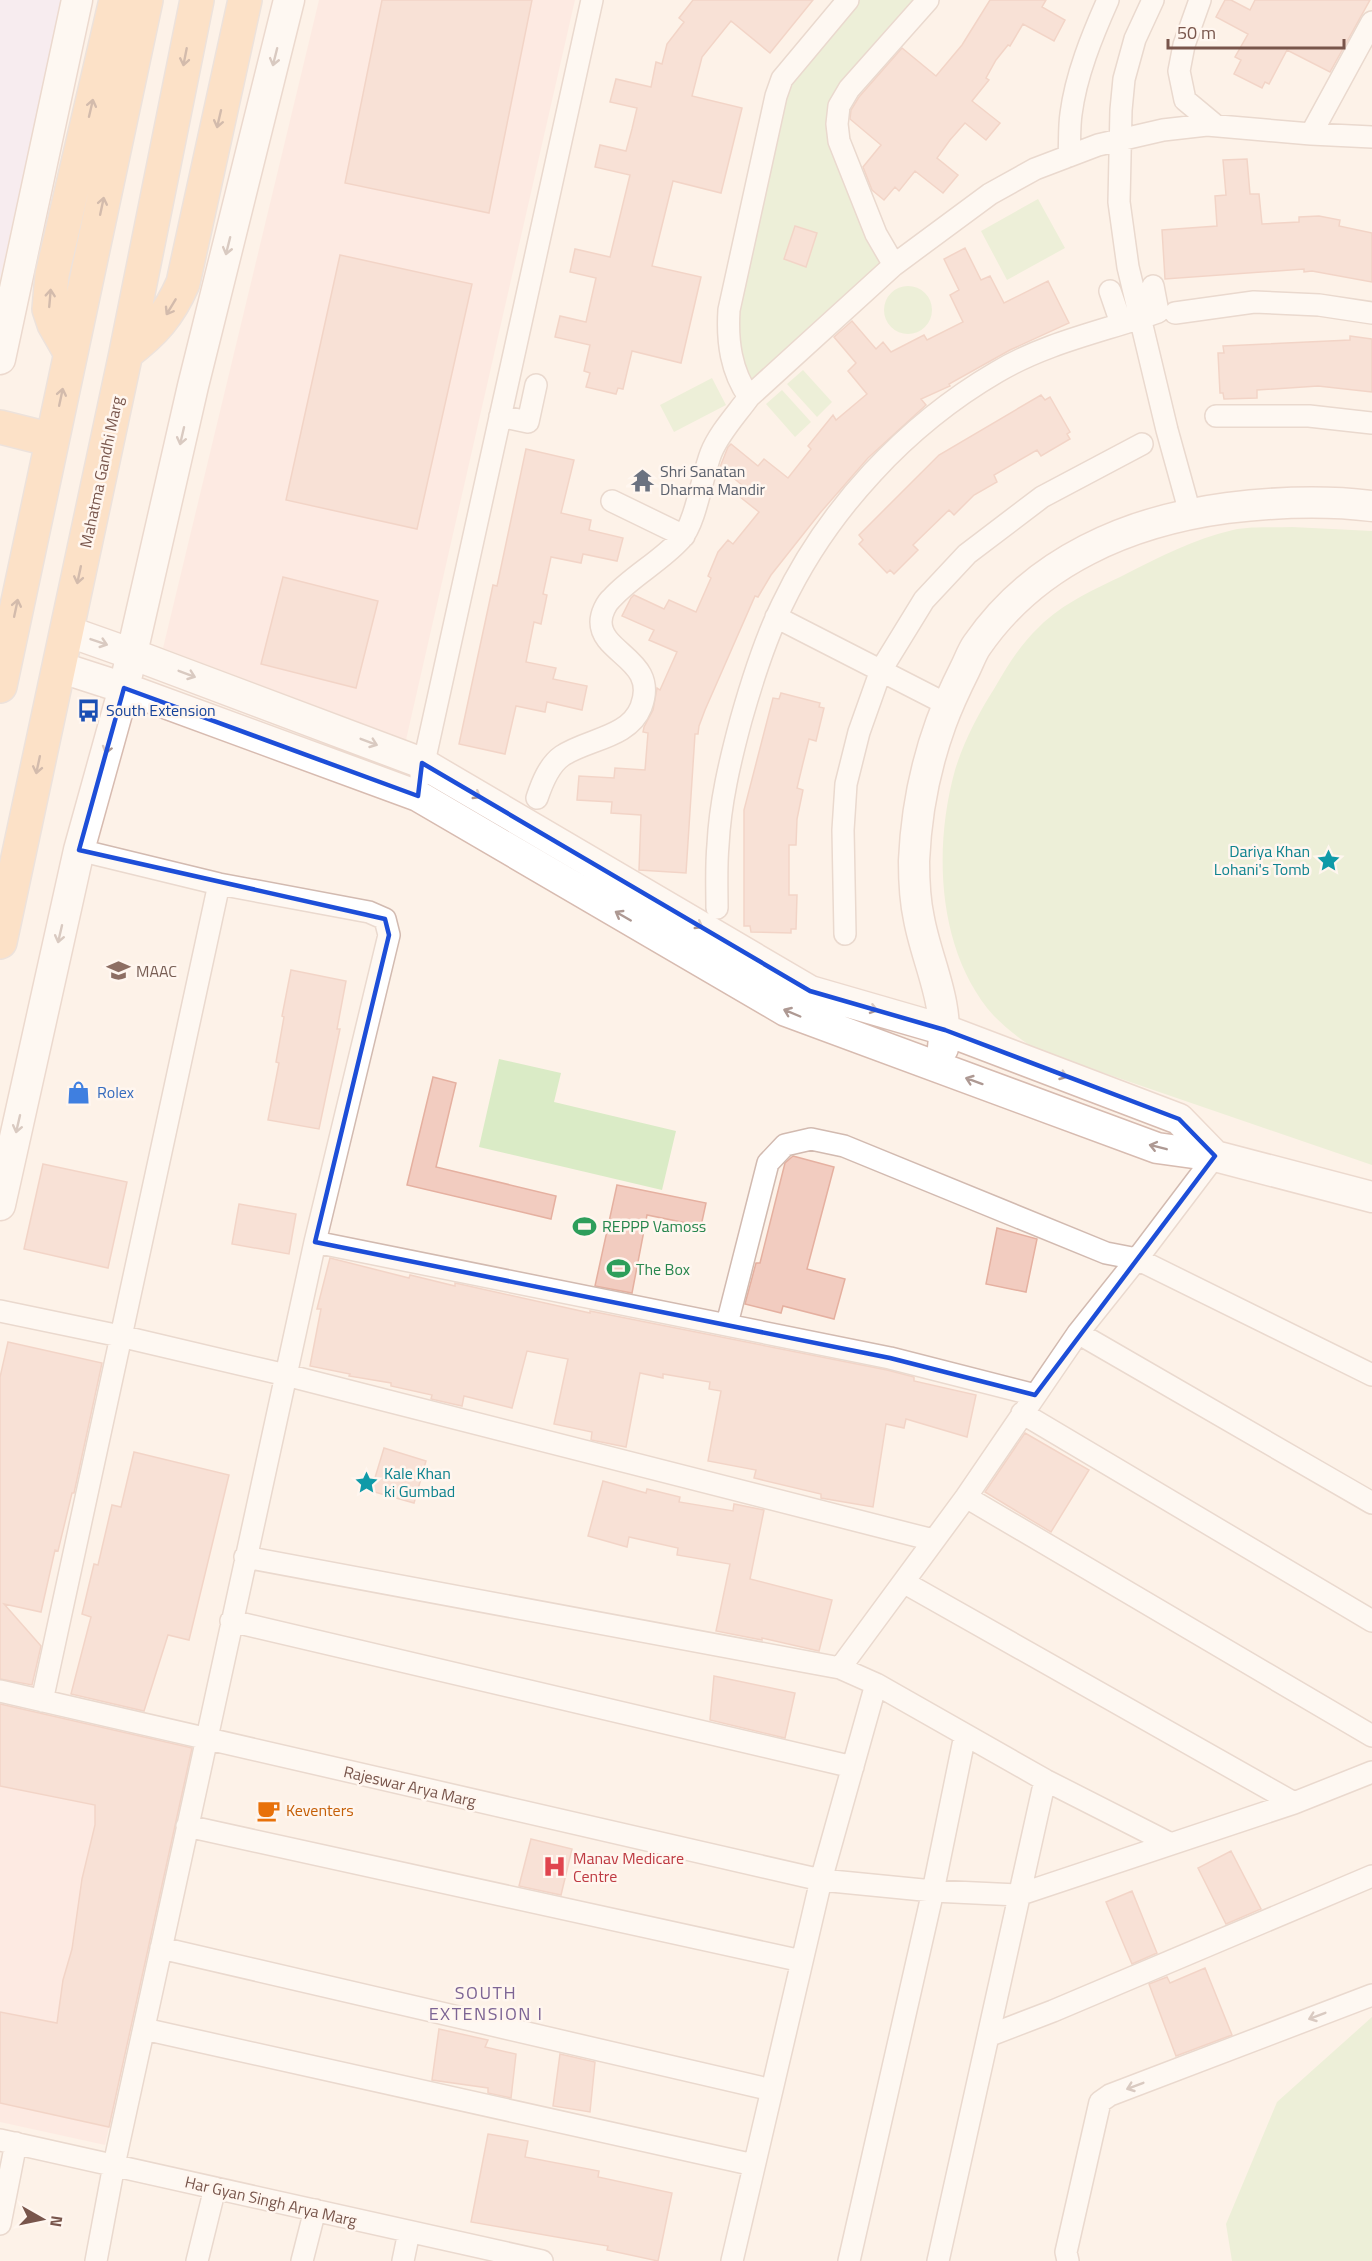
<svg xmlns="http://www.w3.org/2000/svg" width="1372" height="2261" viewBox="0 0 1372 2261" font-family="'Titillium Web',sans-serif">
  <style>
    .commercial { fill: #fde1dc }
    .education { fill: #efe5f9 }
    .green { fill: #daebc6 }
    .building { fill: #f2ccc0; stroke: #e5b0a0; stroke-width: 1.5 }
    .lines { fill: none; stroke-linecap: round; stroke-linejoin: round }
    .street-casing { stroke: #d2bab0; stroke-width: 24 }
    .secondary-casing { stroke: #d7bbb0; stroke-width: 33 }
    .primary-casing { stroke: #d9cfcd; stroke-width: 36 }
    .street { stroke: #fff; stroke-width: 21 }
    .secondary { stroke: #fff; stroke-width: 30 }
    .primary { stroke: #fbcca1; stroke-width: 33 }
    .oneway { stroke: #9f7965 }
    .oneway2 { stroke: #ae9993 }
    .marked { fill: none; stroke: #1d4ed8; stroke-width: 4.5; stroke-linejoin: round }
    .labels { text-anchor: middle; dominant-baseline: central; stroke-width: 5; stroke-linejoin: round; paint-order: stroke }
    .worship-label { font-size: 16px; fill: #5b616d; stroke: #fff6ef; text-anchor: start }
    .street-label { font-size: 16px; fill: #78554b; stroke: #fff6ef }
    .transit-label { font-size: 16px; fill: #164399; stroke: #fff6ef; text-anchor: start }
    .culture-label { font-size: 16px; fill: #0d838f; stroke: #fff6ef; text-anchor: end }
    .education-label { font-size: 16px; fill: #785e54; stroke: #fff6ef; text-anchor: start }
    .shop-label { font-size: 16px; fill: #366cbe; stroke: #fff6ef; text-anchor: start }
    .leisure-label { font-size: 16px; fill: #27864d; stroke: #fff6ef; text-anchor: start }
    .food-label { font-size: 16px; fill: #c56008; stroke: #fff6ef; text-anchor: start }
    .health-label { font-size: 16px; fill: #be3a42; stroke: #fff6ef; text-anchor: start }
    .neighbourhood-label { font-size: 18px; letter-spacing: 1.5px; fill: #7c6494; stroke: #fff6ef }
  </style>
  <rect width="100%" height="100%" fill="#fdf2e8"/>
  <!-- commercial -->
  <path class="commercial" d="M319 0H575L406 740 163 648Z
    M0 1697 195 1743 105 2145 0 2122Z"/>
  <!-- education -->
  <path class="education" d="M0 0H63L0 279Z"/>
  <!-- green -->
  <path class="green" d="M858 0H918L832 106 884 264 748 385 736 337 738 309 790 78Z
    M1038 199 1065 248 1007 280 981 231Z
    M884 310a24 24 0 1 1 48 0a24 24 0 1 1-48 0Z
    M803 370 832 402 817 417 787 384Z
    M712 378 726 405 674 432 660 405Z
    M782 390 811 422 795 437 766 404Z
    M1292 527 1372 531V1165L1037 1050C1021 1040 1007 1029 994 1016 937 952 933 849 955 770 964 741 978 714 994 689 1007 666 1020 645 1039 627 1063 603 1095 589 1124 575 1159 557 1194 539 1233 530 1251 526 1273 528 1292 527Z
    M499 1059 561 1073 554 1102 676 1131 662 1190 479 1147Z
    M1372 2017V2261H1232L1226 2224 1277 2102Z"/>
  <!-- building -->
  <path class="building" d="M382 0H532L489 213 345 183Z
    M693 0H813L770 53 731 21 702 57 692 96 742 108 721 193 673 181 652 266 701 277 681 363 632 351 623 389 618 388 616 394 586 387 590 373 584 371 590 345 555 337 560 316 586 322 596 278 570 272 575 249 610 257 630 175 595 167 600 145 626 151 632 129 637 108 610 102 616 79 651 87 656 62 662 64 667 44 684 22 679 18Z
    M990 0H1046L1042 7 1065 20 1054 41 1023 24 1010 46 1008 45 996 60 986 78 989 80 972 101 1000 123 986 140 965 123 950 140 937 158 958 175 943 193 915 171 899 191 895 187 884 200 872 190 863 167 881 145 850 119 851 110 859 97 902 48 936 76 962 45Z
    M1225 0H1231L1250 10 1255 0H1370L1330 72 1287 50 1269 84 1265 82 1262 88 1234 74 1241 60 1235 57 1248 34 1216 17Z
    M1247 159 1250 194H1259L1262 224 1299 222V217L1319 216 1340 220 1339 226 1372 233V282L1312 271 1304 272V269L1165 279 1162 230 1217 226 1215 196 1226 195 1223 160Z
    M795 226 817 233 806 267 784 259Z
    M965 248 981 280 990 276 1004 303 1048 281 1069 323 1010 350 949 384 950 386 921 399 926 405 868 458 820 513 771 575 758 597 755 596 705 710 699 726 698 734H695L686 873 639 870 641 815 611 813 612 802 577 800 579 776 614 778 615 768 645 770 648 733 643 732 644 727 653 710 657 688 660 690 677 652 649 640 654 630 622 616 631 598 634 595 664 609 669 600 696 612 711 578 708 576 718 552 728 540 733 544 759 512 735 493 742 485 720 467 728 447 731 444 758 466 764 459 788 478 811 449 808 446 833 415 836 420 867 394 848 371 856 363 834 337 852 321 876 349 883 342 891 352 924 335 927 340 963 322 950 295 959 290 944 259Z
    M340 255 472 284 417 529 286 500Z
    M1350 336 1372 339V392L1318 386 1257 390V398L1224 399 1223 393H1220L1218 353H1224L1223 346 1350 340Z
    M1041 395 1045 400 1050 397 1070 432 1067 434 1070 439 1041 456 1037 450 994 475 997 482 974 495 954 515 949 510 913 545 918 550 894 574 890 570 887 573 859 544 863 540 859 535 939 455Z
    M526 449 574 460 561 513 591 520 589 530 623 538 617 561 583 554 581 563 551 557 543 594 547 595 541 624 534 622 526 662 556 668 553 679 587 686 582 710 547 702 545 712 516 706 505 754 459 744 489 604 493 585 497 586Z
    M283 577 378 601 356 688 261 664Z
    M781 693 820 703 819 707 824 708 816 741 809 739 803 763 797 788 803 790 797 819 796 845H789V895H797L796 929H791V933L751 932 750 926H744V810L773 698 779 699Z
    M291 970 346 981 337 1029H340L319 1129 268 1120 279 1063 276 1062 284 1017 282 1016Z
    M433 1077 456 1083 436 1167 556 1196 551 1219 407 1185Z
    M793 1156 834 1167 807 1269 845 1279 834 1319 783 1306 781 1313 745 1304 756 1263H760L785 1163Z
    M43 1164 127 1182 108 1268 24 1249Z
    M617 1185 706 1203 701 1226 647 1215 632 1293 595 1286Z
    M239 1204 296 1214 289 1254 232 1244Z
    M997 1228 1037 1239 1026 1292 986 1284Z
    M330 1258 409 1278 410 1275 455 1286V1283L590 1313V1311L887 1370 914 1377V1381L976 1395 967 1437 906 1419 904 1428 886 1424 873 1507 821 1498V1494L754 1478 756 1470 708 1461 721 1391 709 1389 710 1382 663 1374V1378L640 1373 626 1447 591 1440 592 1432 554 1424 568 1359 527 1351 512 1408 464 1396 462 1406 431 1399 432 1395 391 1386V1383L349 1376 350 1374 310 1366 321 1309H317Z
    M8 1342 102 1363 74 1493H72L58 1551 55 1550 41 1612 4 1604 41 1646 32 1685 0 1679V1377Z
    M1025 1433 1089 1470 1051 1532 985 1492Z
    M384 1448 426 1461 414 1503 371 1491Z
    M134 1452 229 1475 189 1640 168 1635 144 1711 71 1694 91 1617 82 1614 94 1564 98 1565 112 1505 121 1507Z
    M603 1481 646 1493 647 1489 680 1497 679 1502 733 1511 734 1504 764 1510 750 1579 832 1600 819 1651 762 1638V1640L716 1631 730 1564 677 1555 678 1548 629 1537 627 1547 588 1536Z
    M714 1676 795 1693 785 1738 710 1720Z
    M0 1704 192 1748 109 2127 0 2103V2012L57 2023 63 1980 72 1949 82 1879 95 1825V1805L0 1786Z
    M531 1839 572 1849 561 1895 519 1886Z
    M1231 1851 1261 1909 1226 1924 1198 1868Z
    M1132 1891 1157 1953 1132 1964 1106 1902Z
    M1205 1968 1232 2035 1176 2056 1149 1984 1167 1977 1170 1983Z
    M439 2029 488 2040 485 2047 516 2054 511 2098 488 2093V2088L432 2080Z
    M560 2054 595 2062 590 2112 553 2106Z
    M488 2134 528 2141 525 2157 599 2171 598 2177 672 2193 658 2261 607 2250 608 2246 471 2222Z"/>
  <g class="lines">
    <defs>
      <path id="street" d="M848 0 782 79 776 96 729 310C727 342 731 371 749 397L894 265 990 194 1035 169 1098 145 1163 130 1207 125 1311 134 1372 137
        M1153 0 1135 39 1124 79 1121 110 1119 202 1128 267 1167 430 1190 513
        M1200 0 1184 45 1179 71 1185 100 1215 125
        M1311 134 1372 22
        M1069 156C1070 142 1069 128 1071 114 1076 75 1092 36 1108 0
        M894 265 876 234 839 141 837 124 839 106 849 89 928 0
        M1110 291 1121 323
        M1175 313 1254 302 1319 305 1372 313
        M500 416 528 422 536 385
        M1216 416H1309L1372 423
        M612 501 684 536
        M776 617 948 705
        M421 776 592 0
        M537 798C542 783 549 765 562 756 587 739 629 738 641 707 659 660 601 654 601 622 601 614 606 603 612 598 632 576 660 562 681 539 696 522 702 476 711 453 719 433 736 415 749 397
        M79 850 219 884 369 912 385 919 389 935 315 1242 114 2165 96 2261
        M717 908C717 887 716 866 718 845 720 803 730 761 741 720 752 681 764 642 782 605 827 510 906 425 997 372 1047 342 1105 331 1158 312L1153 286
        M845 934 843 830 846 784 859 732 881 670 924 600 967 554 1042 497 1142 444
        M315 1242 890 1358 1035 1395
        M0 1311 120 1336 286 1375 933 1540
        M727 1324 768 1163 785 1145 811 1139 844 1146 1106 1253 1137 1259 1372 1375
        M1078 1333 1372 1503
        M1022 1413 1372 1621
        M966 1497 1372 1736
        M245 1557 840 1668 876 1684 1045 1780 1171 1844
        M905 1583 1294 1803
        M231 1621 853 1767
        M840 1668 966 1497 1078 1333 1137 1259 1215 1156
        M0 1691 821 1880 933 1891 1018 1895 1294 1803 1372 1772
        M42 1701 219 884
        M187 1826 802 1961
        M161 1948 772 2090
        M144 2029 754 2165
        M988 2036 1053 2011 1372 1876
        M0 2140 542 2261
        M0 2224 16 2143
        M197 2261 215 2188
        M302 2261 315 2210
        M403 2261 409 2232
        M732 2261 821 1880 876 1684
        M849 2261 933 1891 965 1735
        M938 2261 1045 1780
        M1068 2261 1066 2252 1100 2102 1110 2095 1372 1995"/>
      <path id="secondary" d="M0 359 77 0
        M67 631 132 654 422 763 810 991 945 1030 1179 1119 1215 1156
        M59 667 124 688 418 796 786 1011 1157 1148 1215 1156 1372 1197
        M943 1048C949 1002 927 962 919 919 915 901 914 879 914 861 916 814 925 767 941 723 948 704 956 687 965 669 969 661 972 652 977 645 1035 561 1129 521 1227 508 1276 502 1324 500 1372 506
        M0 1205 79 850 124 688 193 386 289 0"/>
      <path id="primary" d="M70 352 54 324 49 309 52 275 116 0
        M126 353C154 332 169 315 183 283L245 0
        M0 427 52 440
        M0 686 146 0
        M0 942 126 353 197 0"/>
    </defs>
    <!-- street casing -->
    <use href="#street" class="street-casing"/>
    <!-- secondary casing -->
    <use href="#secondary" class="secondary-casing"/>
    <!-- primary casing -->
    <use href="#primary" class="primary-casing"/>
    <!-- street -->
    <use href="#street" class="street"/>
    <!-- secondary -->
    <use href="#secondary" class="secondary"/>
    <!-- primary -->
    <use href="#primary" class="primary"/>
  </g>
  <!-- one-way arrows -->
  <defs><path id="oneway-shaft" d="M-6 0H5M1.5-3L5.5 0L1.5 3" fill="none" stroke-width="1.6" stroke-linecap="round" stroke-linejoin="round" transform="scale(1.5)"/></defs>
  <g class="oneway">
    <use href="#oneway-shaft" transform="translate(185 57) rotate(101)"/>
    <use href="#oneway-shaft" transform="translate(91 108) rotate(-77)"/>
    <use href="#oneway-shaft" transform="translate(219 119) rotate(103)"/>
    <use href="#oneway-shaft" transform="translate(102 206) rotate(-78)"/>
    <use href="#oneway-shaft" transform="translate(50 298) rotate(-85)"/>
    <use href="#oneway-shaft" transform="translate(171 307) rotate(121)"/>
    <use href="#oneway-shaft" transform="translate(61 397) rotate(-78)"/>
    <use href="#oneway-shaft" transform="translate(79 575) rotate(102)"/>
    <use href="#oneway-shaft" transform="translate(16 608) rotate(-78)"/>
    <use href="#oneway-shaft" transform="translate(38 765) rotate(102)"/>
  </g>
  <g class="oneway2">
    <use href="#oneway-shaft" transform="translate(275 57) rotate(104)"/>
    <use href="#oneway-shaft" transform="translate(228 246) rotate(104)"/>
    <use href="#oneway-shaft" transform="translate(182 436) rotate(103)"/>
    <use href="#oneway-shaft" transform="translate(99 642) rotate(19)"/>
    <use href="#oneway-shaft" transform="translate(187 674) rotate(21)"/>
    <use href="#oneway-shaft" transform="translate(369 742) rotate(21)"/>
    <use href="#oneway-shaft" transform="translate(108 745) rotate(106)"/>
    <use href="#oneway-shaft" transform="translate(473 793) rotate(30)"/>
    <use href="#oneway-shaft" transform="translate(623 916) rotate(-150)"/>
    <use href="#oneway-shaft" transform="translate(695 923) rotate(30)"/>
    <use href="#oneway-shaft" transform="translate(60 934) rotate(103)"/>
    <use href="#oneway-shaft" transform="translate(869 1008) rotate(16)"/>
    <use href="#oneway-shaft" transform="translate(792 1013) rotate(-157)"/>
    <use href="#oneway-shaft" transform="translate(1059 1074) rotate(21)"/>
    <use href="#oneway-shaft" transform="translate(974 1081) rotate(-160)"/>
    <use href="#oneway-shaft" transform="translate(18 1124) rotate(103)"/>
    <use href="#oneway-shaft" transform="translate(1158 1147) rotate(-166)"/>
    <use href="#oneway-shaft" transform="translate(1317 2016) rotate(159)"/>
    <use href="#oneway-shaft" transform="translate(1135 2086) rotate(159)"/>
  </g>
  <!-- marked area -->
  <path d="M0 0H1372V2261H0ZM124 688 418 796 422 763 810 991 945 1030 1179 1119 1215 1156 1035 1395 890 1358 315 1242 389 935 385 919 79 850Z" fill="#fdf2e8" fill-opacity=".55" fill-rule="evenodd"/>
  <path class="marked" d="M124 688 418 796 422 763 810 991 945 1030 1179 1119 1215 1156 1035 1395 890 1358 315 1242 389 935 385 919 79 850Z"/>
  <!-- icons -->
  <defs>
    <symbol id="temple-bare" viewBox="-9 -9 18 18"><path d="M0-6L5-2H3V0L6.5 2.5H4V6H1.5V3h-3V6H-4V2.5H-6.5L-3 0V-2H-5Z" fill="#6b7280" stroke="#fff6ef" stroke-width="2.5" paint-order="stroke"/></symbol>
    <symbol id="bus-bare" viewBox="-9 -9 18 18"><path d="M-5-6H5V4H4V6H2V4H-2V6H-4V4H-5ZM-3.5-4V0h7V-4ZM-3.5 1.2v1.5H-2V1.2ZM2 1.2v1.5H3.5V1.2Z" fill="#1a4fb4" stroke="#fff6ef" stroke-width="2.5" paint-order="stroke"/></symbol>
    <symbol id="sight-bare" viewBox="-9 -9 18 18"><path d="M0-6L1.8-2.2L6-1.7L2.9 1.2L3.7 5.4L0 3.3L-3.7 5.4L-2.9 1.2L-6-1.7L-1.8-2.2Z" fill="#0f9aa8" stroke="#fff6ef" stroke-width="2.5" paint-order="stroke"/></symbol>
    <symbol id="school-bare" viewBox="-9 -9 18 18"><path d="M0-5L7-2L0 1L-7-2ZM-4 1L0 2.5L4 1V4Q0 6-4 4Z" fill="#8d6e63" stroke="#fff6ef" stroke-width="2.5" paint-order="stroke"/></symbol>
    <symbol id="shop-bare" viewBox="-9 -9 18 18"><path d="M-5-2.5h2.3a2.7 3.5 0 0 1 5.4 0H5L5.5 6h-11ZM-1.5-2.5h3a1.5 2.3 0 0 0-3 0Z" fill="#3f7fe0" stroke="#fff6ef" stroke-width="2.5" paint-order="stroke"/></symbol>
    <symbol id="stadium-bare" viewBox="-9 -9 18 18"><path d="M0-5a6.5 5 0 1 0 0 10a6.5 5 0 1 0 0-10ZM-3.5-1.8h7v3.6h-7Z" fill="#2e9e5b" stroke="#fff6ef" stroke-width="2.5" paint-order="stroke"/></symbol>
    <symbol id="cafe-bare" viewBox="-9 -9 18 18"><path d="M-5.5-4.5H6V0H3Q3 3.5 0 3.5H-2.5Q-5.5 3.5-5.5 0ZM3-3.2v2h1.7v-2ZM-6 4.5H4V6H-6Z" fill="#e8710a" stroke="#fff6ef" stroke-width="2.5" paint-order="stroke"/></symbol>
    <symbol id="hospital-bare" viewBox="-9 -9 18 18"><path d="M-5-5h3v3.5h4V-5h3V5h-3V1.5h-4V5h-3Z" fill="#e0444e" stroke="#fff6ef" stroke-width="2.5" paint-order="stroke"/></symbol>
  </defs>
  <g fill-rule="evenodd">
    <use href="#temple-bare" x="626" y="464" width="33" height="33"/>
    <use href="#bus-bare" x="72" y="694" width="33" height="33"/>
    <use href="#sight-bare" x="1312" y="844" width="33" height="33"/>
    <use href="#school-bare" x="102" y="954" width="33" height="33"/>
    <use href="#shop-bare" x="62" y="1076" width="33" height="33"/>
    <use href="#stadium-bare" x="568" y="1210" width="33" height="33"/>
    <use href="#stadium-bare" x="602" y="1252" width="33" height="33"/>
    <use href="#sight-bare" x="350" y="1466" width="33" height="33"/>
    <use href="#cafe-bare" x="252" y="1794" width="33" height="33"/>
    <use href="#hospital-bare" x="538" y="1850" width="33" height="33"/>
  </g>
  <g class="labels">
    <!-- worship labels -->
    <g class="worship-label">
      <text x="660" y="471">Shri Sanatan<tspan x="660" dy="18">Dharma Mandir</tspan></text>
    </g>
    <!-- street labels -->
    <g class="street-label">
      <text transform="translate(101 472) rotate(-78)">Mahatma Gandhi Marg</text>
      <text transform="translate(410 1786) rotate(13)">Rajeswar Arya Marg</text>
      <text transform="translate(271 2201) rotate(13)">Har Gyan Singh Arya Marg</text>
    </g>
    <!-- transit labels -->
    <g class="transit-label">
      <text x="106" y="710">South Extension</text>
    </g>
    <!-- culture labels -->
    <g class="culture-label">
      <text x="1310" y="851">Dariya Khan<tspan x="1310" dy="18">Lohani's Tomb</tspan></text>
      <text x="384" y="1473" text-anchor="start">Kale Khan<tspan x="384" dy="18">ki Gumbad</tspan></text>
    </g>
    <!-- education labels -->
    <g class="education-label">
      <text x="136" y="971">MAAC</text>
    </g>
    <!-- shop labels -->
    <g class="shop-label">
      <text x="97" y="1092">Rolex</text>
    </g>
    <!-- leisure labels -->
    <g class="leisure-label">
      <text x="602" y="1226">REPPP Vamoss</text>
      <text x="636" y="1269">The Box</text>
    </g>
    <!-- food labels -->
    <g class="food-label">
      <text x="286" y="1810">Keventers</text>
    </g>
    <!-- health labels -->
    <g class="health-label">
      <text x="573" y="1858">Manav Medicare<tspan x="573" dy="18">Centre</tspan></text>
    </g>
    <!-- neighbourhood labels -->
    <g class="neighbourhood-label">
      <text x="486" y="1992">SOUTH<tspan x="486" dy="21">EXTENSION I</tspan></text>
    </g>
  </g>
  <!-- north arrow -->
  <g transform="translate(42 2219) rotate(99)" stroke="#fff6ef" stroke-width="4.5" paint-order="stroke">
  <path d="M0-4.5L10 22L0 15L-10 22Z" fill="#78554b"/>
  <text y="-9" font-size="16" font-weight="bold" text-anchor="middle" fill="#78554b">N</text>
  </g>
  <!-- scale -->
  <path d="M1168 39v9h176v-9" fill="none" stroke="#78554b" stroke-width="3"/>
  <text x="1177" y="39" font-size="18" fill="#78554b" stroke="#fff6ef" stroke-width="4.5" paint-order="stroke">50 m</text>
</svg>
